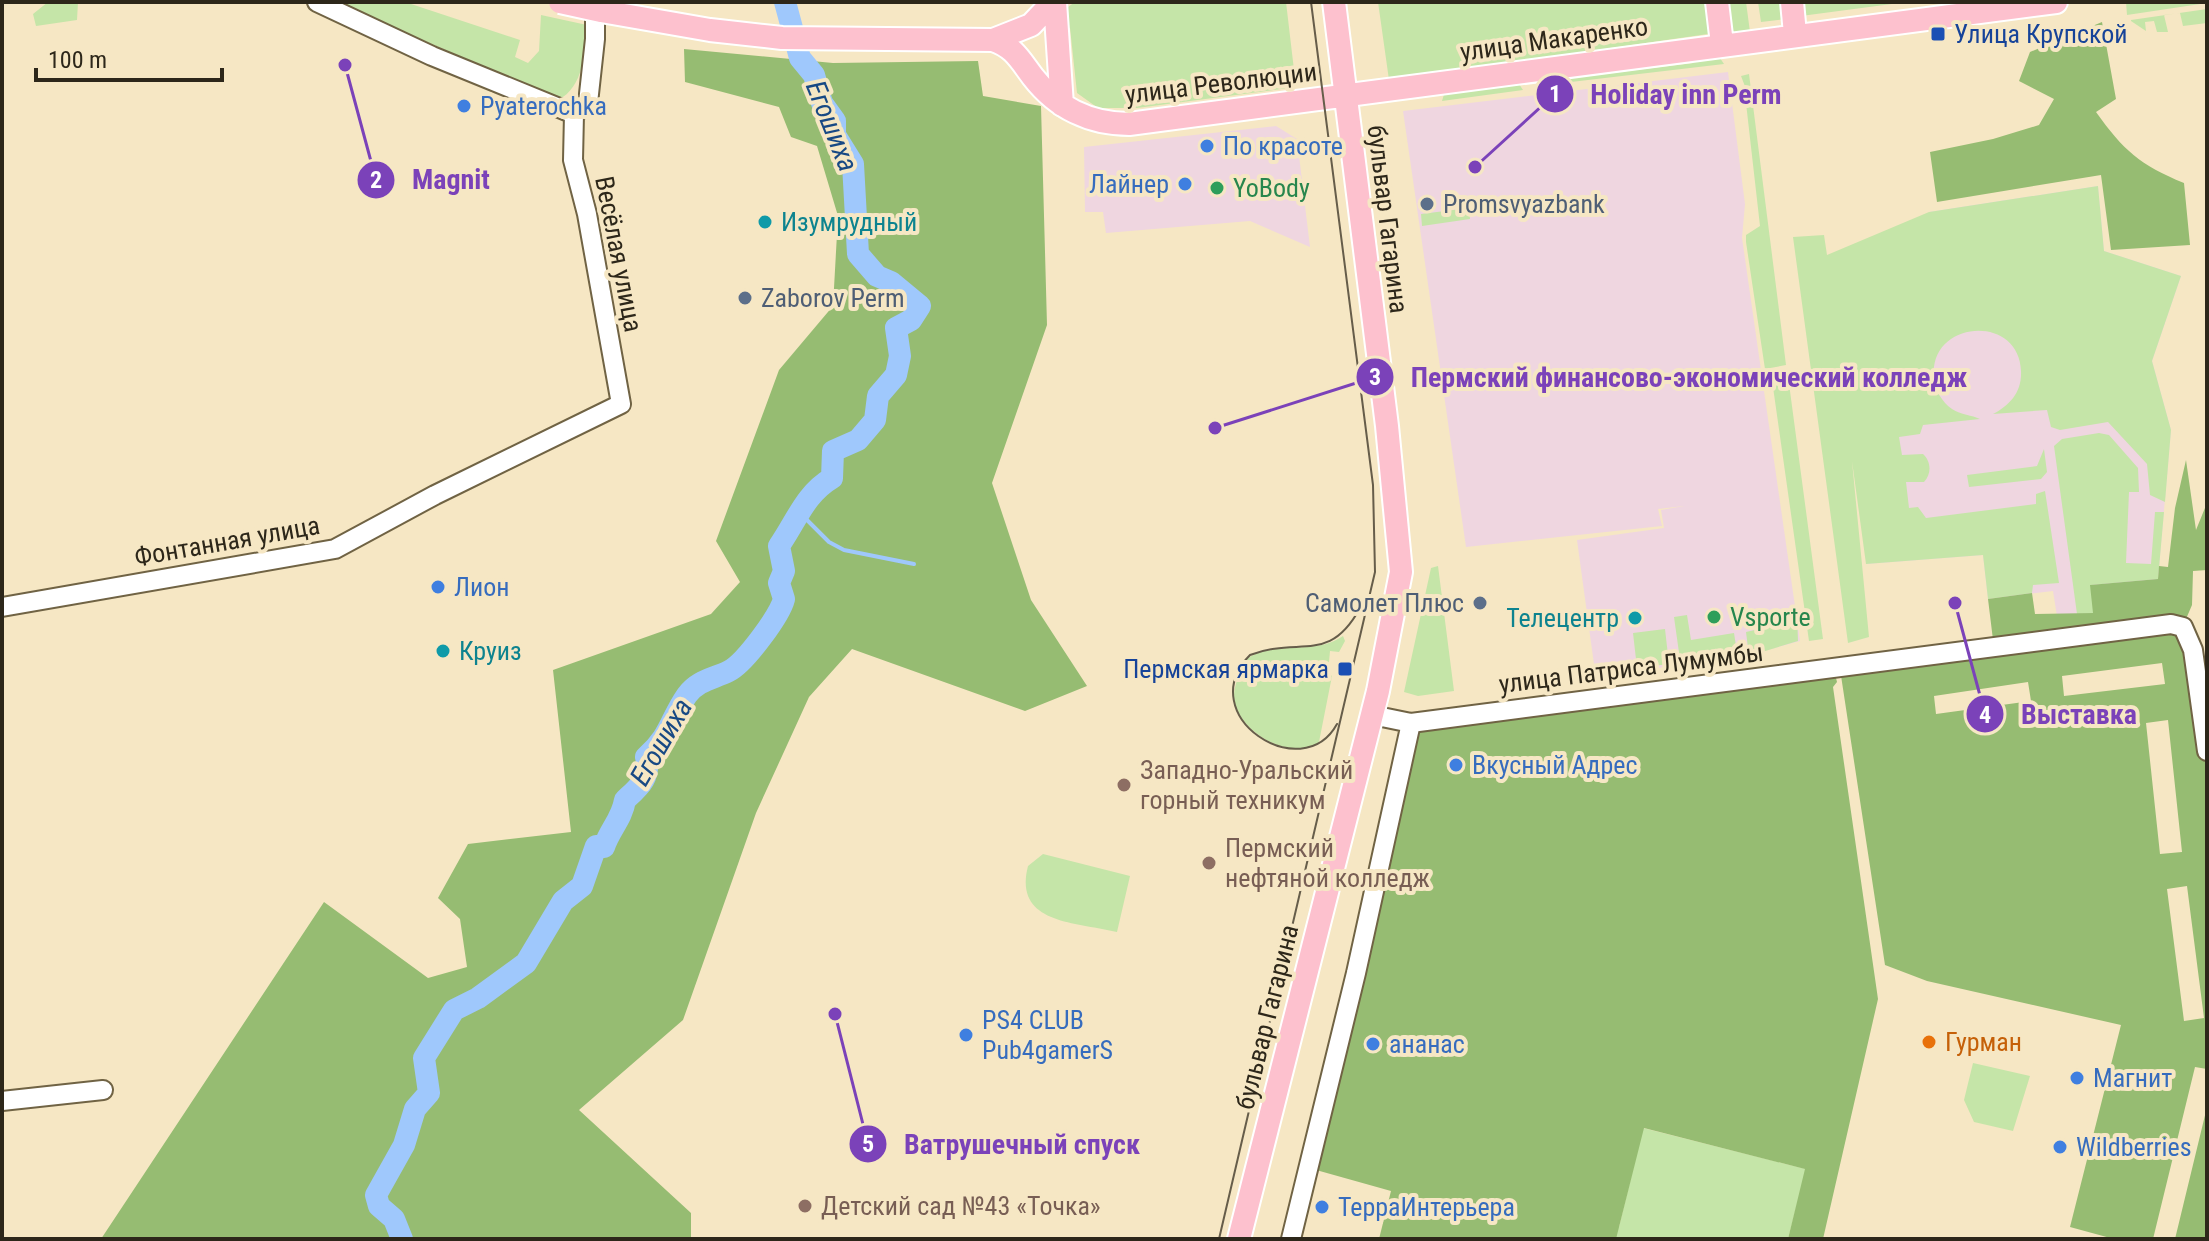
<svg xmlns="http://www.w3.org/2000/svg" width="2209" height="1241" viewBox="0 0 2209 1241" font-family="'Roboto Condensed',sans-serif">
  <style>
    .commercial { fill: #efd6e0 }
    .green { fill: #c5e5a8 }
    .forest { fill: #96bc72; fill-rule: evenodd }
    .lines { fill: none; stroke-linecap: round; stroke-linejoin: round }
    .stream { stroke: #9fc8fc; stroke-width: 4 }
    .river { stroke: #9fc8fc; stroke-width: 22 }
    .minor-casing { stroke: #706344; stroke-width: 22 }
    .major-casing { stroke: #fff; stroke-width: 26 }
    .minor { stroke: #fff; stroke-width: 18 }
    .major { stroke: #fdc1ce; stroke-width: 22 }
    .tram { stroke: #665d4a; stroke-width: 2 }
    .major-bridge-casing { stroke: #fff; stroke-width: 26; stroke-linecap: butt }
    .major-bridge { stroke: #fdc1ce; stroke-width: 22 }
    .transit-dot { fill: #1a4fb4; stroke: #f6e7c4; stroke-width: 3 }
    .shop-dot { fill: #3f7fe0; stroke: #f6e7c4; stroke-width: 3 }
    .leisure-dot { fill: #2e9e5b; stroke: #f6e7c4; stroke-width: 3 }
    .service-dot { fill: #5c6f8a; stroke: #f6e7c4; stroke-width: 3 }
    .culture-dot { fill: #0f9aa8; stroke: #f6e7c4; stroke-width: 3 }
    .education-dot { fill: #8d6e63; stroke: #f6e7c4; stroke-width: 3 }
    .food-dot { fill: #e8710a; stroke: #f6e7c4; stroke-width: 3 }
    .labels { text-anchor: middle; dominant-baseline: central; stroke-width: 8; stroke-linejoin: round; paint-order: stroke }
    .transit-label { font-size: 26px; fill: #164399; stroke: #f6e7c4; text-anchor: start }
    .street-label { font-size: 26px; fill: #2d271a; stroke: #f6e7c4 }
    .shop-label { font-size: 26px; fill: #366cbe; stroke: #f6e7c4; text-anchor: start }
    .leisure-label { font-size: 26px; fill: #27864d; stroke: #f6e7c4; text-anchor: start }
    .service-label { font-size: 26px; fill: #4e5e75; stroke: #f6e7c4; text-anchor: start }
    .culture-label { font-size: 26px; fill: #0d838f; stroke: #f6e7c4; text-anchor: start }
    .education-label { font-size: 26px; fill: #785e54; stroke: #f6e7c4; text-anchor: start }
    .food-label { font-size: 26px; fill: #c56008; stroke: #f6e7c4; text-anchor: start }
    .water-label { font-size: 28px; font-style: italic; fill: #184984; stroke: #f6e7c4 }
    .leader { fill: none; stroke: #7b42b9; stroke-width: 3 }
    .callout-dot { fill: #7b42b9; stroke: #f6e7c4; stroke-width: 3 }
    .mark-label { font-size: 24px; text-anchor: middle; font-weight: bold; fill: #fff }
    .callout-label { font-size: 28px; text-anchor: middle; font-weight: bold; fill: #7b42b9; stroke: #f6e7c4; stroke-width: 8; stroke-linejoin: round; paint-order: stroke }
  </style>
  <rect width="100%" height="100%" fill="#f6e7c4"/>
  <!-- commercial -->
  <path class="commercial" d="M1728 72 1745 204 1742 238 1800 641 1734 659 1617 673 1596 679 1577 540 1664 528 1661 510 1684 506 1658 509 1662 526 1466 547 1403 111Z
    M1276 126 1297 139 1310 247 1250 221 1106 233 1103 212H1085L1084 147Z
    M2098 186 2104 251 2181 276 2152 361 2171 430 2158 579 2094 613 2057 616 2053 591 1988 599 1983 555 1866 564 1929 212Z"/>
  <!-- green -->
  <path class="green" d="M48 2H78L77 20 36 26 33 14Z
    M337 2H405L520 40 515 57 528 63 539 51 541 15 587 25C585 52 584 87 558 100Z
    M1075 2H1286L1296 87 1137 108H1098L1077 93 1070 28 1064 26 1061 12Z
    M1378 2H1710L1715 33 1389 80Z
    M1724 2H1746L1750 32 1728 35Z
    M1758 2H1783L1785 19 1761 22Z
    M1799 2H1907L1801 16Z
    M2126 2H2207V3L2127 15Z
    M2207 9V23L2183 26 2180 13 2164 15 2168 32H2157L2154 21 2145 22 2146 31 2131 21V20Z
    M1718 55 1724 64 1537 86 1539 80 1554 76 1555 80 1693 63 1694 57Z
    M1749 74 1786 365 1765 369 1746 242V235L1760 226 1746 103 1751 102 1741 76Z
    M1517 81 1523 90 1442 101 1445 91Z
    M2098 186 2104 251 2181 276 2152 361 2171 430 2165 502 2150 495 2147 464 2108 422 2060 430 2051 427 2047 410 1993 414C2010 405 2022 392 2021 371 2019 313 1928 320 1934 378 1935 390 1942 402 1952 409 1961 415 1972 415 1980 419L1923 425 1920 434 1899 437 1902 455 1923 454C1931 461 1932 474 1924 482H1906L1909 508 1918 507 1926 518 2036 504V494L2045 491 2059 583 2033 585 2032 593 1988 599 1983 555 1866 564 1852 461 1869 637 1848 643 1793 237 1824 235 1827 255 1929 212Z
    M1469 208 1470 219 1422 226 1421 214Z
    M1788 376 1823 639 1809 641 1773 387 1775 378Z
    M2099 433 2109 435 2138 468 2139 492H2129L2126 563 2151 564 2155 512H2164L2158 579 2091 585 2094 613 2077 614 2054 446 2062 439Z
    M2044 449 2047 472 2041 479 1969 487 1967 475 2037 466Z
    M1438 566 1454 691 1418 696 1404 692 1431 568Z
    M1797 614 1798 641 1749 656 1746 632 1786 623V616Z
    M1687 615 1691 640 1734 633 1739 665 1682 674 1674 617Z
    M1665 629 1669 664 1637 668 1633 633Z
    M1343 636 1345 641 1339 652 1330 651 1328 673 1332 676 1319 742C1292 762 1243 734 1235 704 1231 689 1240 675 1244 661 1273 638 1313 657 1343 636Z
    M1043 854 1130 876 1117 932C1075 922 1013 924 1028 866Z
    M1973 1063 2030 1076 2013 1131 1974 1122 1964 1100Z
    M1643 1128 1806 1169 1788 1239H1578L1619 1227Z"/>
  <!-- forest -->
  <path class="forest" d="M2102 22 2116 99 2096 112C2123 150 2140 165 2184 183L2190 245 2111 250 2101 175 1937 202 1930 152 1993 139 2039 125 2054 99 2019 81 2030 52Z
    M684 49 833 63 978 61 983 96 1041 106 1047 325 992 483 1031 600 1087 686 1025 711 852 649 809 697 756 813 683 1020 579 1110 691 1213V1239H101L324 902 428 978 467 967 460 919 438 898 468 844 571 832 553 670 711 614 740 582 716 541 779 370 833 306 838 216 817 146 791 137 779 107 685 82Z
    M2186 460 2196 530 2207 503V570L2193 571 2192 605 2183 626 2207 751V1069L2195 1067 2153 1239H2114L2070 1227 2121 1025 1927 981 1885 965 1840 669 1994 648 1988 599 2032 593 2035 614 2093 613 2090 585 2158 579 2159 566 2168 567 2175 508ZM2162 663 2165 684 2064 696 2062 676ZM2028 682 2031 701 1936 714 1934 696ZM2168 720 2182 852 2160 854 2146 723ZM2187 886 2204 1018 2184 1021 2167 889Z
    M1834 670 1837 682 1833 687 1878 999 1823 1239H1788L1805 1169 1644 1128 1616 1239H1379L1391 1191 1309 1168 1411 723Z
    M2207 1107V1239H2175Z"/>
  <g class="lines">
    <!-- stream -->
    <path class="stream" d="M801 514 829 542 844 550 914 564"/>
    <!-- river -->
    <path class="river" d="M402 1239 394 1219 379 1206 376 1195 404 1145 415 1109 429 1093 424 1058 454 1010 478 998 526 963 563 901 582 886 596 846 604 847C610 829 622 819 625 800 639 787 651 778 646 757 671 735 670 719 687 695 698 680 713 679 729 671 745 663 780 615 784 599L779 583 784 571 779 546C797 520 805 494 832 478L833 451 858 440 875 420 878 396 896 375 900 356 896 328 911 320 920 306 891 282 877 276 858 254 853 164 835 135V121L822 103 814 75 800 58 785 2"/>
    <defs>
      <path id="minor" d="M317 2 432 56 574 114
        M574 114 588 103 595 39V2
        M2 607 335 549 435 495 621 404 587 214 573 160 574 114
        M1372 715 1411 723 2171 624 2183 627 2193 650 2207 751
        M2 1101 103 1090
        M1291 1239 1356 973 1411 723"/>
      <path id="major" d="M1055 2 1062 105
        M1717 2 1722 44
        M1792 2 1795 34
        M601 11 710 30 782 38 993 40 1031 25 1053 2
        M993 40C1014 47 1020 60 1033 77 1057 108 1090 124 1129 124L2056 2
        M1239 1239 1378 691 1401 572 1387 426 1334 2"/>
    </defs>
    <!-- minor casing -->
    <use href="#minor" class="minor-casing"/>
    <!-- major casing -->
    <use href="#major" class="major-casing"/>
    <!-- minor -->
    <use href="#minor" class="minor"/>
    <!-- major -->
    <use href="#major" class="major"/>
    <!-- tram -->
    <path class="tram" d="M1337 724C1302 788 1191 715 1250 655 1300 636 1329 665 1360 608
      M1219 1239 1375 572 1373 485 1311 2"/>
    <defs>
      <path id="major-bridge" d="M560 2 601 11"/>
    </defs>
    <!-- major-bridge casing -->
    <use href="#major-bridge" class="major-bridge-casing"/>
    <!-- major-bridge -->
    <use href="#major-bridge" class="major-bridge"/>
  </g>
  <!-- markers -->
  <g class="transit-dot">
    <rect x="1930" y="26" width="16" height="16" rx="4"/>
    <rect x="1337" y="661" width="16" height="16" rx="4"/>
  </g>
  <g class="shop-dot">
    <circle cx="464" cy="106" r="8"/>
    <circle cx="1207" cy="146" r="8"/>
    <circle cx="1185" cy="184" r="8"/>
    <circle cx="438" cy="587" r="8"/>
    <circle cx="1456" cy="765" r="8"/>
    <circle cx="966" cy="1035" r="8"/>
    <circle cx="1373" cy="1044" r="8"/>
    <circle cx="2077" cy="1078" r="8"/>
    <circle cx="2060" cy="1147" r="8"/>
    <circle cx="1322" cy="1207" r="8"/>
  </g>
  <g class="leisure-dot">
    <circle cx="1217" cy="188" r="8"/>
    <circle cx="1714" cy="617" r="8"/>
  </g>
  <g class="service-dot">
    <circle cx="1427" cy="204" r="8"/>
    <circle cx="745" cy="298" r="8"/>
    <circle cx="1480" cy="603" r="8"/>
  </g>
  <g class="culture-dot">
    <circle cx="765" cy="222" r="8"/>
    <circle cx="1635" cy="618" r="8"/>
    <circle cx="443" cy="651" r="8"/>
  </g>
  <g class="education-dot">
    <circle cx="1124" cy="785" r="8"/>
    <circle cx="1209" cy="863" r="8"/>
    <circle cx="805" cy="1206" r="8"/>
  </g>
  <circle class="food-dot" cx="1929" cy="1042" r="8"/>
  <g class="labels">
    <!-- transit labels -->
    <g class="transit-label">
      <text x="1954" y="34">Улица Крупской</text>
      <text x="1329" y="669" text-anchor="end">Пермская ярмарка</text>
    </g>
    <!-- street labels -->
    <g class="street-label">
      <text transform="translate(1554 39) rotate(-8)">улица Макаренко</text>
      <text transform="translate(1221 83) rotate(-7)">улица Революции</text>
      <text transform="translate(1388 219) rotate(83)">бульвар Гагарина</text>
      <text transform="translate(619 254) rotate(79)">Весёлая улица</text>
      <text transform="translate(227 541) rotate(-10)">Фонтанная улица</text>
      <text transform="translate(1631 668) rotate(-7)">улица Патриса Лумумбы</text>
      <text transform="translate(1267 1017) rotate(-76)">бульвар Гагарина</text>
    </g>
    <!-- shop labels -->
    <g class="shop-label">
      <text x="480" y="106">Pyaterochka</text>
      <text x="1223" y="146">По красоте</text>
      <text x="1169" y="184" text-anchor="end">Лайнер</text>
      <text x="454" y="587">Лион</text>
      <text x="1472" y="765">Вкусный Адрес</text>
      <text x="982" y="1020">PS4 CLUB<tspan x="982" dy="30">Pub4gamerS</tspan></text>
      <text x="1389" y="1044">ананас</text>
      <text x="2093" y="1078">Магнит</text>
      <text x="2076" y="1147">Wildberries</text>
      <text x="1338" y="1207">ТерраИнтерьера</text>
    </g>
    <!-- leisure labels -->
    <g class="leisure-label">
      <text x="1233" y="188">YoBody</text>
      <text x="1730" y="617">Vsporte</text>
    </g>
    <!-- service labels -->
    <g class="service-label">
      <text x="1443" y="204">Promsvyazbank</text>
      <text x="761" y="298">Zaborov Perm</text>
      <text x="1464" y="603" text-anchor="end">Самолет Плюс</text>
    </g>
    <!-- culture labels -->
    <g class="culture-label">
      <text x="781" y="222">Изумрудный</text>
      <text x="1619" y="618" text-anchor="end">Телецентр</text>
      <text x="459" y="651">Круиз</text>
    </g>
    <!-- education labels -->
    <g class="education-label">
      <text x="1140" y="770">Западно-Уральский<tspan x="1140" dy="30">горный техникум</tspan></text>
      <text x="1225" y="848">Пермский<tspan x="1225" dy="30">нефтяной колледж</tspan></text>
      <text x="821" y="1206">Детский сад №43 «Точка»</text>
    </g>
    <!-- food labels -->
    <g class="food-label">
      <text x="1945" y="1042">Гурман</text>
    </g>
    <!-- water labels -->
    <g class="water-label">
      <text transform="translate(832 126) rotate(68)">Егошиха</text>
      <text transform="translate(661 742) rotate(-60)">Егошиха</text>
    </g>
  </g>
  <!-- callouts -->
  <path class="leader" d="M1475 167L1555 94M345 65L376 180M1215 428L1375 377M1955 603L1985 714M835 1014L868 1144"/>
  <g class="callout-dot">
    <circle cx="1475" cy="167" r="8"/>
    <circle cx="345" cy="65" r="8"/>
    <circle cx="1215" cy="428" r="8"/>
    <circle cx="1955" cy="603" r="8"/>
    <circle cx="835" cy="1014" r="8"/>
    <circle cx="1555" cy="94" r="20"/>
    <circle cx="376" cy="180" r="20"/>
    <circle cx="1375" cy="377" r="20"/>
    <circle cx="1985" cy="714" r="20"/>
    <circle cx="868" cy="1144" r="20"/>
  </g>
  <g class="mark-label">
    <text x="1555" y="102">1</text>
    <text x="376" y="188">2</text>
    <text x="1375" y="385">3</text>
    <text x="1985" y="723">4</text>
    <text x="868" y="1152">5</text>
  </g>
  <g class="callout-label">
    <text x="1686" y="104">Holiday inn Perm</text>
    <text x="451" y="189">Magnit</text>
    <text x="1689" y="387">Пермский финансово-экономический колледж</text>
    <text x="2079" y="724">Выставка</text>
    <text x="1022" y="1154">Ватрушечный спуск</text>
  </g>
  <!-- border -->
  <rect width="2209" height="1241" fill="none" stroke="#2d271a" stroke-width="8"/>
  <!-- scale -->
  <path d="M36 68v12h186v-12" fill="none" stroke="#2d271a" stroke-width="4"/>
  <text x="48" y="68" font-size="24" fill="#2d271a" stroke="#f6e7c4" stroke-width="6" paint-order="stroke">100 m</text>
</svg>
